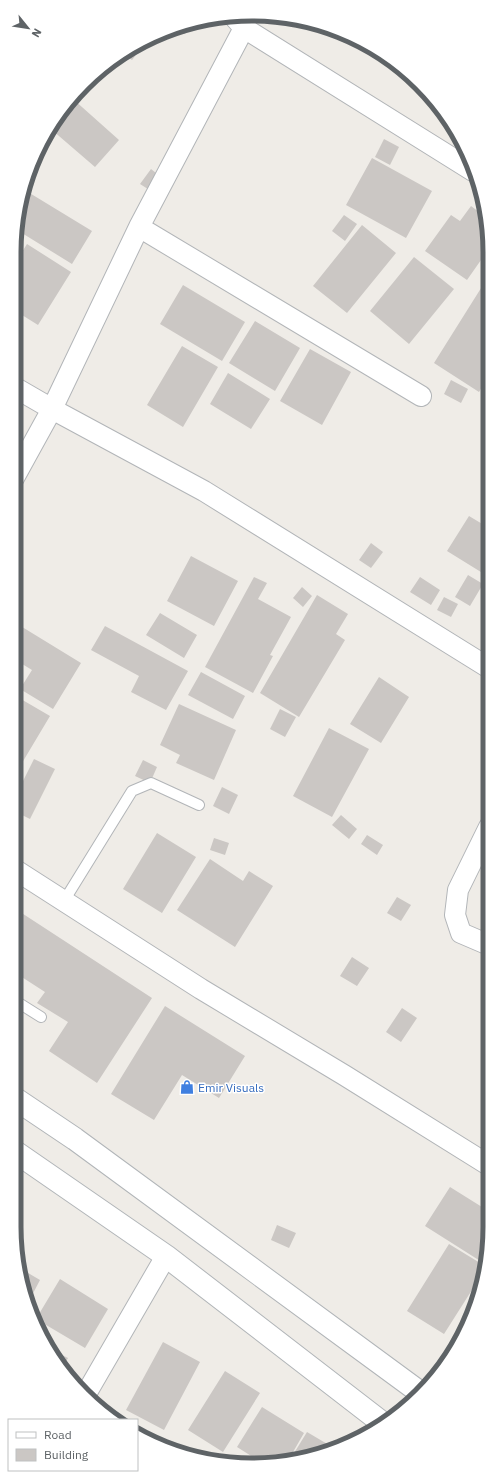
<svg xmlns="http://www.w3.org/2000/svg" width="504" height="1479" viewBox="0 0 504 1479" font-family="'IBM Plex Sans',sans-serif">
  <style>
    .building { fill: #cbc7c4 }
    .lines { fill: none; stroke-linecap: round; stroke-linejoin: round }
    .lane-casing { stroke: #b2b5b8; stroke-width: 12 }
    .street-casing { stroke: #b2b5b8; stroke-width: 22 }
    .secondary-casing { stroke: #b1b5b8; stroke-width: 24 }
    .lane { stroke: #fff; stroke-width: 10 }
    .street { stroke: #fff; stroke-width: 20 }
    .secondary { stroke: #fff; stroke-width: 22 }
    .labels { text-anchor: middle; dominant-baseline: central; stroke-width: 3; stroke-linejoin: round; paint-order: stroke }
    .shop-label { font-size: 12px; fill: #366cbe; stroke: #fff; text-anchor: start }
    .rim { fill: none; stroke: #5e6366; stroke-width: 5 }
  </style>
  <rect width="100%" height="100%" fill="#efece7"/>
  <!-- building -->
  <path class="building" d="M188 27 185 34 178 30Z
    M146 42 132 60 123 54 133 46Z
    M73 99 119 140 95 167 52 130 63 107Z
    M384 139 399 147 390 165 375 157Z
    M372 158 432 191 406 238 346 205Z
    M151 169 161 177 151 191 140 184Z
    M23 189 92 231 72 264 17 230Z
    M471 206 487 218 488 250 467 280 425 251 451 215 460 221Z
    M344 215 357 224 345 241 332 231Z
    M362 225 396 253 347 313 313 286Z
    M27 244 71 272 38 325 14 310V265Z
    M414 257 454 289 409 344 370 311Z
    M488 277V377L479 392 434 363Z
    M183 285 245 322 222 361 160 324Z
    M255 321 300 348 275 391 229 363Z
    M182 346 218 367 183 427 147 405Z
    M310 349 351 372 322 425 280 401Z
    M228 373 270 399 251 429 210 404Z
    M451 380 468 389 461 403 444 394Z
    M469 516 489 528V577L447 551Z
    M371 543 383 552 371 568 359 560Z
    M191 556 238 581 214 626 167 601Z
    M468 575 483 584 470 606 455 597Z
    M254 577 267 583 258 599 291 617 270 655 273 656 253 693 205 667Z
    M420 577 440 590 431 605 410 592Z
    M302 587 312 596 303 607 293 598Z
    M317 595 348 614 336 634 345 640 299 717 260 693Z
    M444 597 458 604 451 617 437 610Z
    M160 613 197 635 184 658 146 635Z
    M14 622 81 663 53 709 20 689 32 670 14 659Z
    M105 626 188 671 166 710 131 692 139 676 91 650Z
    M201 672 245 696 233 719 188 695Z
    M379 677 409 697 381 743 350 724Z
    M14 695 50 716 19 768 14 765Z
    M179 704 236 730 214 780 176 763 180 755 160 745Z
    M280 709 296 717 285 737 270 729Z
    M329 728 369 749 332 817 293 796Z
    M34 759 55 769 30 819 14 811V799Z
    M143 760 157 767 150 783 135 776Z
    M222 787 238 795 229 814 213 806Z
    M341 815 357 829 349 839 332 825Z
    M157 833 196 857 162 913 123 889Z
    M367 835 383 845 377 855 361 844Z
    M214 838 229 843 225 855 210 850Z
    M210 859 243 881 249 871 273 886 235 947 177 910Z
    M397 897 411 905 401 921 387 913Z
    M14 908 152 998 97 1083 49 1051 68 1022 37 1003 45 992 14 972Z
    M352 957 369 968 357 986 340 976Z
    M165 1006 245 1056 219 1098 182 1075 154 1120 111 1094Z
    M402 1008 417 1018 401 1042 386 1032Z
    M450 1187 490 1212V1227L485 1264 425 1226Z
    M277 1225 296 1233 289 1248 271 1240Z
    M449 1244 485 1266 484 1271 444 1334 407 1311Z
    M23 1270 40 1280 29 1301 24 1279Z
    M60 1279 108 1309 85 1348 36 1319Z
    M163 1342 200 1362 164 1430 126 1410Z
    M52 1350 68 1358 63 1367Z
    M225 1371 260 1393 223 1452 188 1430Z
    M262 1407 304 1433 289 1459 259 1461 237 1447Z
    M137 1426 174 1446 173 1448 147 1440 137 1433Z
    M307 1432 334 1448 313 1457 291 1458Z"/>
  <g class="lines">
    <defs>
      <path id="lane" d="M64 901 132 791 151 783 199 805
        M14 1000 41 1017"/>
      <path id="street" d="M235 18 244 28 473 171
        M139 227 421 396
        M14 387 52 409 139 227 244 28 247 18
        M14 478 52 409 204 491 489 668
        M489 827 458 890 455 915 461 933 489 945
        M14 869 201 989 344 1075 490 1166
        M86 1394 166 1256"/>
      <path id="secondary" d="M14 1098 75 1139 418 1391
        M14 1151 166 1256 385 1425"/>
    </defs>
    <!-- lane casing -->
    <use href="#lane" class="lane-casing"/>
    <!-- street casing -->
    <use href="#street" class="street-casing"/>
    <!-- secondary casing -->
    <use href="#secondary" class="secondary-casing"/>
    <!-- lane -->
    <use href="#lane" class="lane"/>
    <!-- street -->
    <use href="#street" class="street"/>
    <!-- secondary -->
    <use href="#secondary" class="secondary"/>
  </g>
  <!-- icons -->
  <defs>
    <symbol id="shop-bare" viewBox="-9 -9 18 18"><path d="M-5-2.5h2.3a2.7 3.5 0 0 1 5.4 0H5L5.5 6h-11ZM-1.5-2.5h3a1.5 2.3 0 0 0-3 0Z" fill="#3f7fe0" stroke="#fff" stroke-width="2.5" paint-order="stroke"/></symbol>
  </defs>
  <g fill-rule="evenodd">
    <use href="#shop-bare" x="177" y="1077" width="20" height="20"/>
  </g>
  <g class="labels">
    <!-- shop labels -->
    <g class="shop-label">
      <text x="198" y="1087">Emir Visuals</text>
    </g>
  </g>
  <!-- crop -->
  <path d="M0 0H504V1479H0ZM252 21H252A231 231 0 0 1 483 252V1227A231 231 0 0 1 252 1458H252A231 231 0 0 1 21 1227V252A231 231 0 0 1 252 21Z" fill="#fff" fill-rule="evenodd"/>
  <path class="rim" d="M252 21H252A231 231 0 0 1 483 252V1227A231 231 0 0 1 252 1458H252A231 231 0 0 1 21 1227V252A231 231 0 0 1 252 21Z"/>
  <!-- legend -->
  <rect x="8" y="1419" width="130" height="52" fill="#ffffff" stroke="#bfc1c2"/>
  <rect x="16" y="1432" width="20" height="6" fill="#ffffff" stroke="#bfc1c2"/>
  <text x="44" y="1439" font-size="12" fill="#5e6366">Road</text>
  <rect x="16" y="1449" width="20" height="12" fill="#cbc7c4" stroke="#bfc1c2"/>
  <text x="44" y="1459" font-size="12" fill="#5e6366">Building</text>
  <!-- north arrow -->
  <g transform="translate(28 28) rotate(120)" stroke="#ffffff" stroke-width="3" paint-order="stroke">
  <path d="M0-3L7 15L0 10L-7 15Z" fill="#5e6366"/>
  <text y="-6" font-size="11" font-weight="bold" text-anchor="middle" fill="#5e6366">N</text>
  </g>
</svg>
